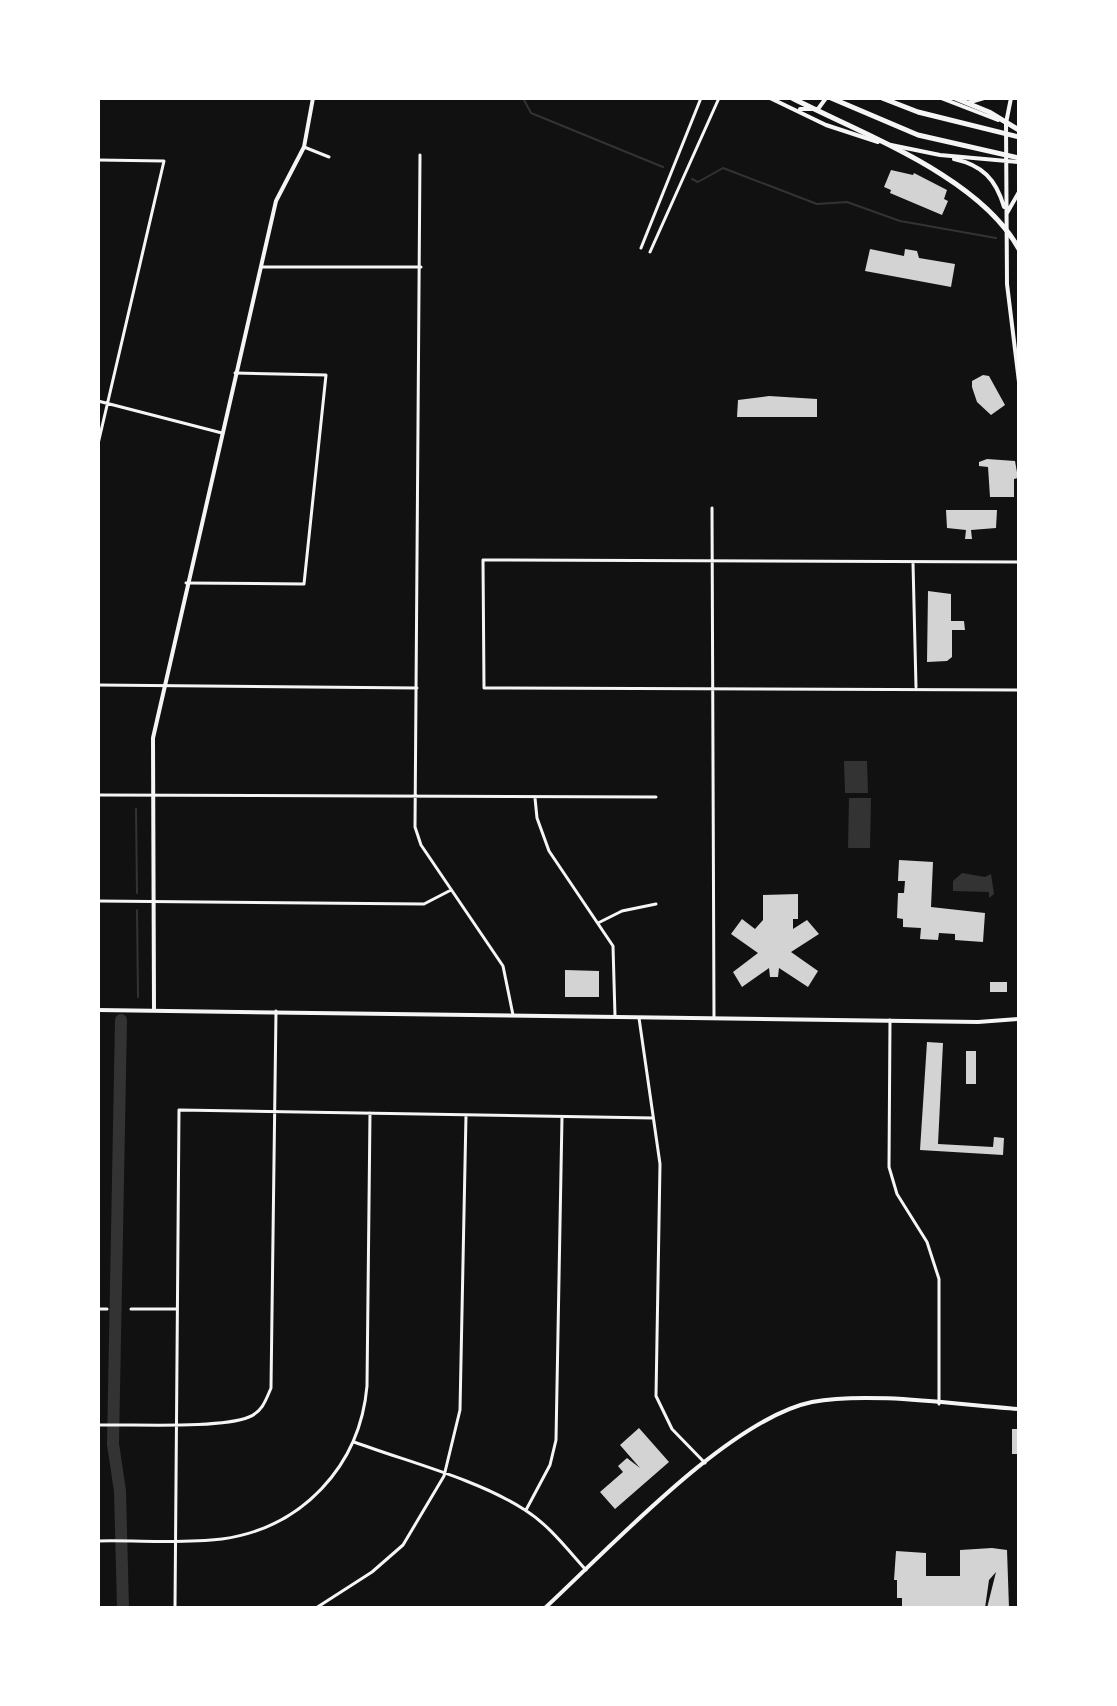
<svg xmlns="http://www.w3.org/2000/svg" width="1117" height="1706" viewBox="0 0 1117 1706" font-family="Poppins,sans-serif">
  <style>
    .water { fill: #333 }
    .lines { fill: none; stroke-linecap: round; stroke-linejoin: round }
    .stream { stroke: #333; stroke-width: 2 }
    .river { stroke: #333; stroke-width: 12 }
    .building { fill: #d3d3d3 }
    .minor { stroke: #f5f5f5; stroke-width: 3 }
    .tertiary { stroke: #f5f5f5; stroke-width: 4 }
    .secondary { stroke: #f5f5f5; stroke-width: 4 }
    .motorway { stroke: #f5f5f5; stroke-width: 5 }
  </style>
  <rect width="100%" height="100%" fill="#111"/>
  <!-- water -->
  <path class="water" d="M844 761H867L868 793H845Z
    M849 798H871L870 848H848Z
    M962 873 985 877 991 874 994 894 989 898V892L953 891V881Z"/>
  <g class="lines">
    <!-- stream -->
    <path class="stream" d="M523 98 531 113 663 167
      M692 179 698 182 723 168 817 204 847 202 900 221 996 238
      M136 809 137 893
      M137 910 138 997"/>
    <!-- river -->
    <path class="river" d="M121 1020 113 1444 120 1491 123 1608"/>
  </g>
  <!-- building -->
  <path class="building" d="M891 170 913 175 914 173 947 190 944 199 948 201 942 215 890 193 891 190 884 187Z
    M870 249 904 256 905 249 917 251 919 258 955 264 951 287 865 271Z
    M983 375 989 376 1005 405 991 415 977 402 972 387V381Z
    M769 396 817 399V417H737L738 400Z
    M987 459 1015 461 1018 478 1014 479V497H990L988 467 979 466V462Z
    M946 510H997L996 528 971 530 972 539H965L966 530 947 528Z
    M928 591 951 594V621H964L965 630H952V657L947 661 927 662Z
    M899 860 933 862 931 907 985 913 983 942 955 940V934L939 933 938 940 920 939 921 928 903 927V919L897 918 898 893H904L905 881H898Z
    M798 894V919H793V929L807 920 819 934 791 952 818 971 808 987 779 968 778 977H770L769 968 742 987 733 972 758 953 731 934 742 919 755 929 763 920V895Z
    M565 970 599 971V997H565Z
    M990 982H1007V992H990Z
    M927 1042 943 1043 938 1144 993 1147 994 1137 1004 1138 1003 1155 920 1150Z
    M966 1051H976V1084H966Z
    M639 1428 669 1462 615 1509 600 1492 623 1472 618 1466 627 1458 640 1468 620 1445Z
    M1012 1429H1019V1454H1012Z
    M992 1548 1007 1550 1009 1608H987L996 1572 989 1580 985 1608H902V1598H897V1580H894L896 1551 926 1553V1576H960V1550Z"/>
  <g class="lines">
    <!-- minor -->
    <path class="minor" d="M304 147 329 157
      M420 155 415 827 421 845 503 966 513 1015
      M98 160 164 161 98 444
      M641 248 701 98
      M650 252 719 98
      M261 267H421
      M98 401 222 433
      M712 508 714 1017
      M1019 562 483 560 484 688 1019 690
      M913 563 916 687
      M186 583 304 584 326 375 235 373
      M98 685 417 688
      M98 795 656 797
      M535 798 537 818 549 851 613 946 615 1016
      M98 901 424 904 451 890
      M598 923 622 911 656 904
      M639 1018 660 1164 656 1396 672 1429 705 1463
      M890 1020 889 1167 897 1194 927 1242 939 1279V1404
      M98 1309H107
      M131 1309H177
      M98 1425C133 1424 220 1429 249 1417 262 1412 266 1400 271 1388L276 1011
      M354 1442C408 1462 477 1479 525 1510 549 1525 567 1549 586 1570
      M526 1510 550 1465 556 1440 562 1117
      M98 1541C138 1540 182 1544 222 1539 302 1528 360 1466 367 1386L370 1113
      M175 1608 179 1110 653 1118
      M316 1608 372 1572 403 1545 444 1476 460 1410 466 1115"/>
    <!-- tertiary -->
    <path class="tertiary" d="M154 1009 153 738 276 201 304 147 313 98
      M98 1010 978 1022 1019 1019
      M545 1608C609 1549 729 1419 812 1402 870 1391 959 1405 1019 1409"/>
    <!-- secondary -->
    <path class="secondary" d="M770 98 826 125 878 142
      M941 98 998 120
      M1011 98 1006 123 1007 284 1019 382
      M967 103 984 98
      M800 109H818L826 98
      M891 145 940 155 1019 162
      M954 159C982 165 996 179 1004 207
      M1007 213 1019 192"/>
    <!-- motorway -->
    <path class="motorway" d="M792 98C864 135 979 176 1019 249
      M831 98 918 135 1019 158
      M882 98 918 112 1019 137
      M955 98 989 112 1019 130"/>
  </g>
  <!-- border -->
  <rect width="1117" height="1706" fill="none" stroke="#ffffff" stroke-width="200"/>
</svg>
